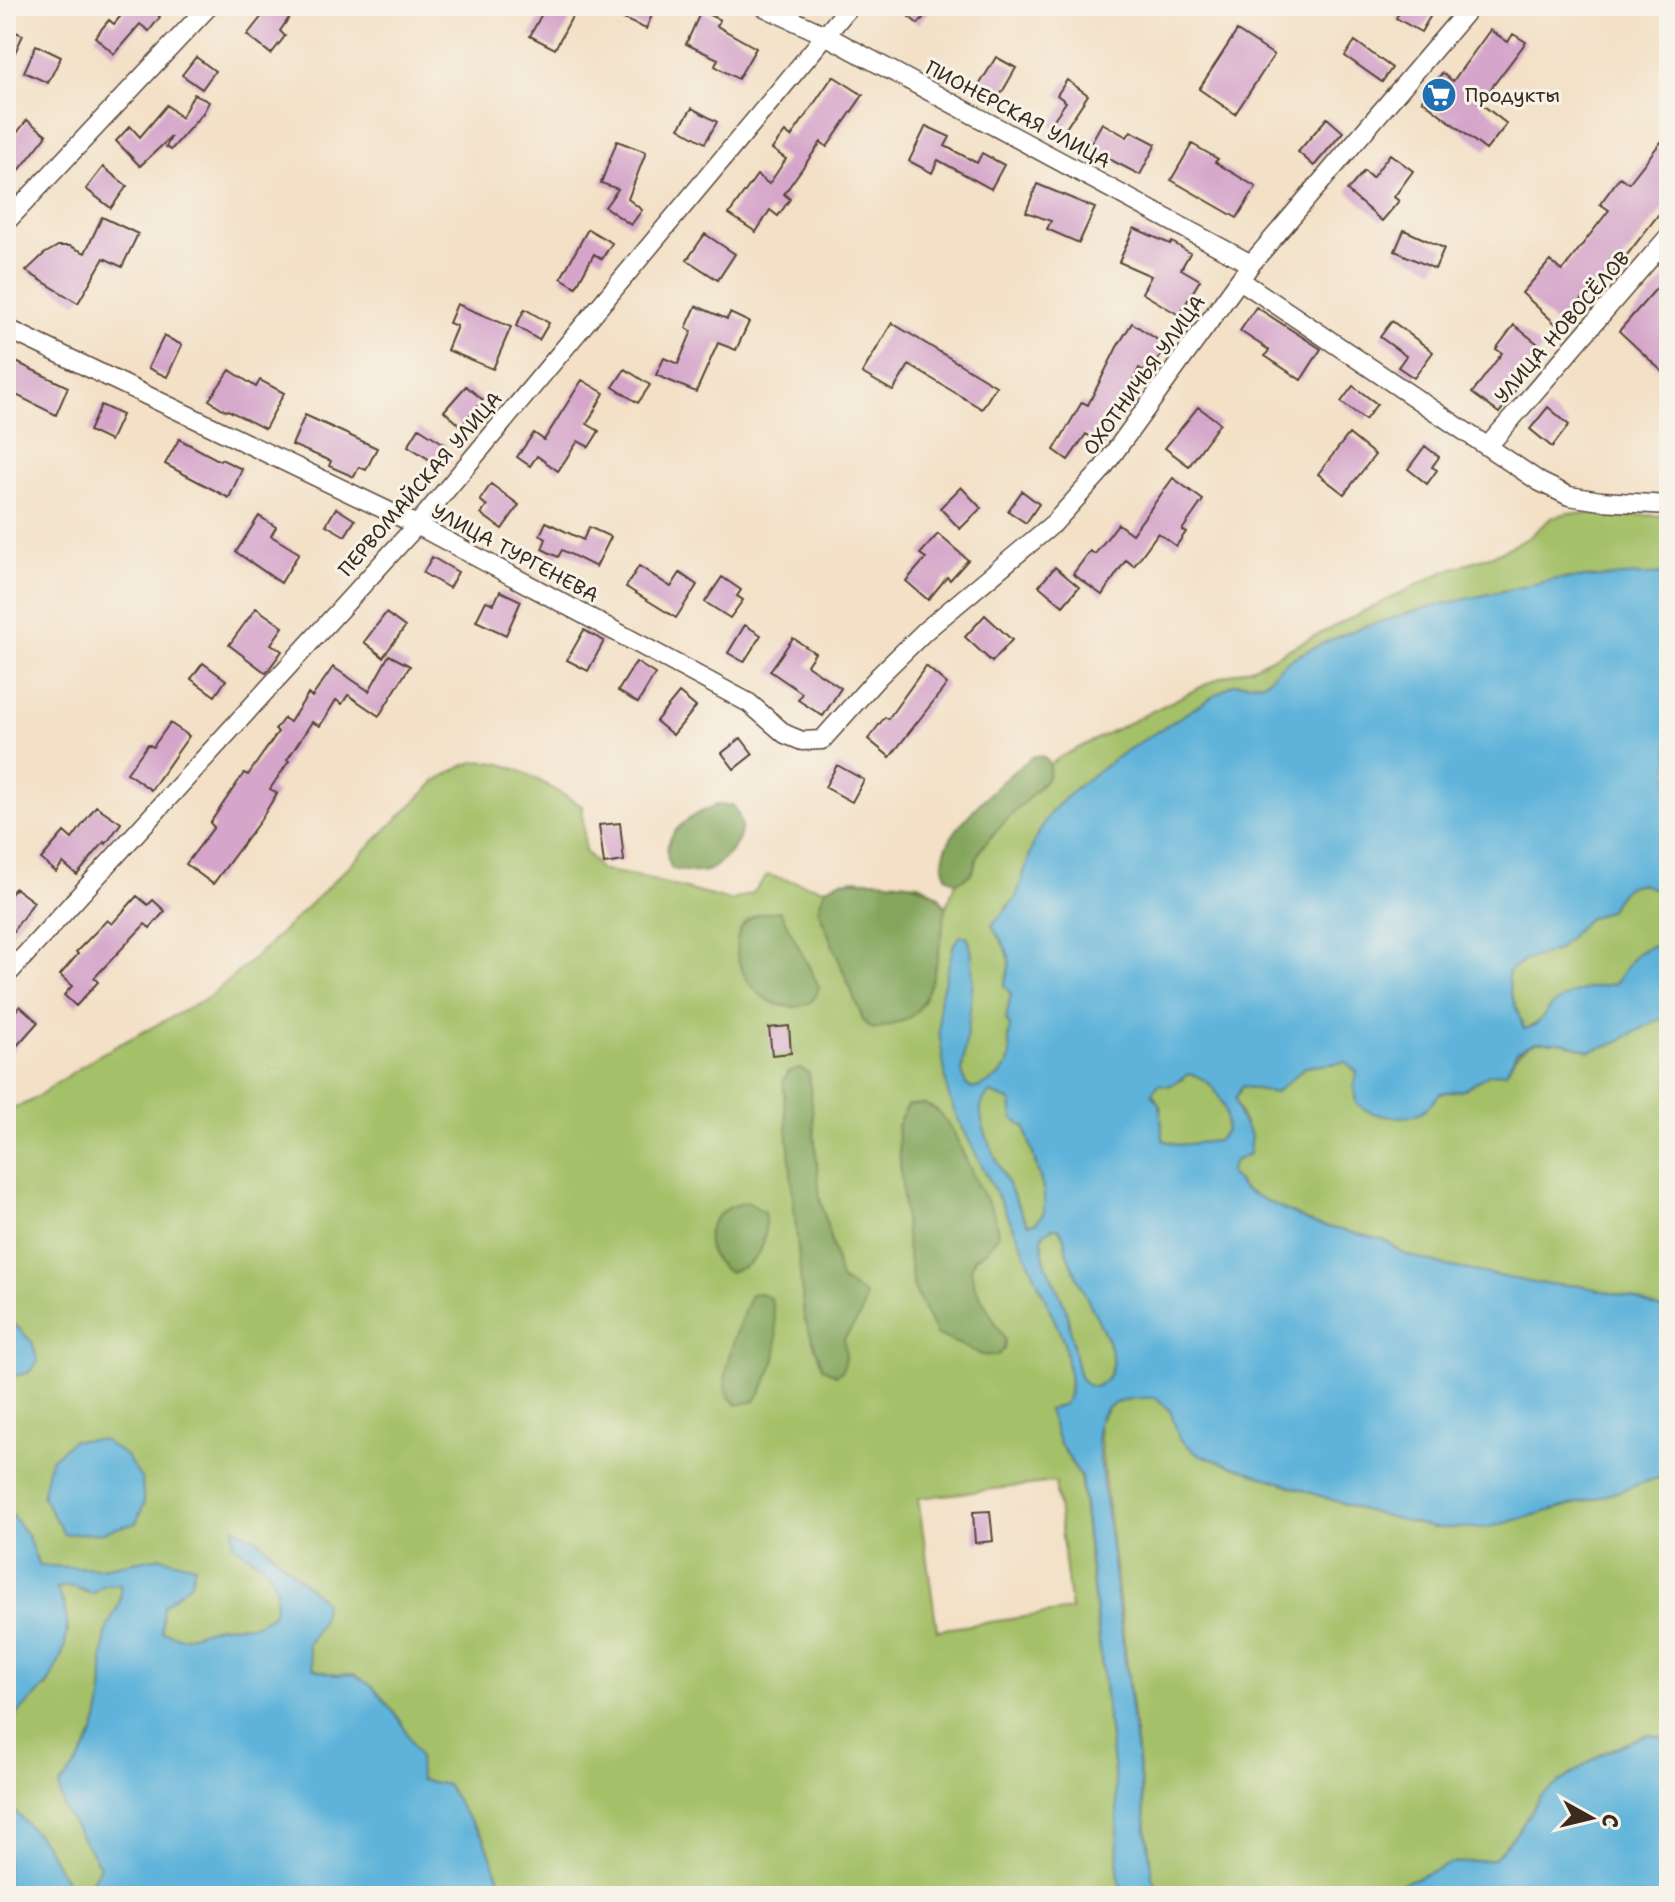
<svg xmlns="http://www.w3.org/2000/svg" width="1675" height="1902" viewBox="0 0 1675 1902" font-family="'Shantell Sans',sans-serif">
  <style>
    .green { fill: #a4c067; stroke: #707542; stroke-width: 2; fill-rule: evenodd }
    .forest { fill: #83a65c; stroke: #5f683d; stroke-width: 2 }
    .water { fill: #5eb3da; stroke: #4c6e7c; stroke-width: 2; fill-rule: evenodd }
    .building { fill: #d5a6ca }
    .lines { fill: none; stroke-linecap: round; stroke-linejoin: round }
    .minor-casing { stroke: #574537; stroke-width: 21 }
    .minor { stroke: #fff; stroke-width: 18 }
    .labels { text-anchor: middle; dominant-baseline: central; stroke-width: 6; stroke-linejoin: round; paint-order: stroke }
    .poi-label { font-size: 20px; fill: #3b2a1e; stroke: #f7f3e8; text-anchor: start }
    .street-label { font-size: 20px; fill: #3b2a1e; stroke: #f7f3e8 }
  </style>
  <rect width="100%" height="100%" fill="#f7f3e8"/>
  <filter id="ink" filterUnits="userSpaceOnUse"><feTurbulence type="fractalNoise" baseFrequency=".0125" numOctaves="2"/><feDisplacementMap in="SourceGraphic" scale="16" xChannelSelector="R" yChannelSelector="G"/><feConvolveMatrix kernelMatrix="1 2 1 2 8 2 1 2 1" color-interpolation-filters="sRGB"/></filter>
  <filter id="wash" filterUnits="userSpaceOnUse"><feTurbulence type="fractalNoise" baseFrequency=".006" numOctaves="4" result="noise"/><feDisplacementMap in="SourceGraphic" scale="32" xChannelSelector="R" yChannelSelector="G"/><feGaussianBlur stdDeviation="1.8" result="paint"/><feColorMatrix in="noise" values="0 0 0 0 0 0 0 0 0 0 0 0 0 0 0 0 0 1.4 0 .05"/><feComposite in="paint" operator="in"/></filter>
  <g filter="url(#wash)">
    <rect width="100%" height="100%" fill="#f3e0c6"/>
    <!-- green -->
    <path class="green" d="M1568 513 1669 516V574L1557 579 1426 608 1359 628 1317 646 1287 661 1265 682 1233 684 1123 753 1078 786 1050 813 1034 842 1016 899 1006 907 997 935C1011 952 1012 965 1004 985L1011 994 1006 1019 1010 1026C1006 1042 1010 1040 1010 1053 1011 1073 990 1083 974 1089L966 1085 962 1072 965 1035 954 944 949 971 970 1141 1018 1236 1064 1342 1070 1381 1069 1395 1064 1404 1049 1410 1059 1442 1080 1477 1117 1801 1118 1871 1122 1896H506L484 1838 463 1812 447 1785 420 1780 400 1720 374 1688 354 1674 336 1675 313 1669 307 1646 322 1620C297 1581 279 1545 234 1528L233 1545C265 1565 284 1575 273 1615L254 1625 219 1626 182 1638 162 1632V1607L191 1582 161 1557 101 1568 39 1566 27 1535 6 1508V1377L28 1373 32 1342 6 1316V1111L29 1102 97 1056 208 998 259 954 436 781C447 775 462 764 475 762 511 757 551 789 582 806L585 851 601 870 640 877 731 901 753 893 767 875 825 889 840 881 855 879 920 884 938 895 946 907 956 882C982 873 970 864 981 849 1001 823 1026 800 1048 777L1050 765 1060 757 1219 678 1253 667 1445 571 1498 553 1528 538 1551 518ZM1055 1482 1071 1610 937 1630 918 1498Z
      M1630 885H1651L1669 898V944C1637 945 1631 959 1615 984 1594 986 1570 992 1553 1006 1539 1017 1543 1024 1523 1029L1510 991 1508 972 1523 961 1557 950 1587 919 1610 910 1618 892Z
      M1669 1014V1312L1582 1286 1534 1283 1442 1265 1404 1254 1384 1240 1314 1224 1244 1190 1229 1173 1234 1161 1249 1154C1252 1129 1242 1123 1235 1099L1242 1086 1275 1093 1305 1067 1346 1062 1357 1072 1354 1087 1425 1110 1440 1093 1463 1090 1489 1074 1506 1072C1527 1031 1551 1038 1590 1051Z
      M1189 1074C1214 1078 1229 1106 1226 1131L1217 1141 1178 1145 1163 1140 1160 1106 1152 1093 1159 1083 1181 1080Z
      M991 1093 1011 1101 1013 1119 1025 1127 1044 1192V1212L1036 1223 1028 1224 1022 1213C1011 1189 983 1137 980 1114 980 1105 984 1097 991 1093Z
      M1052 1228H1058L1065 1240 1067 1254C1075 1272 1082 1289 1091 1306 1103 1330 1130 1371 1095 1387L1087 1385 1080 1377C1073 1354 1072 1329 1065 1307 1057 1283 1037 1260 1043 1234Z
      M1136 1397 1157 1398 1171 1412 1179 1438 1197 1454 1359 1509 1433 1528H1487L1604 1496 1669 1474V1739L1648 1734 1602 1754 1540 1796 1520 1829 1494 1859 1450 1864 1372 1896H1161L1152 1876 1098 1423 1110 1405Z
      M120 1584C123 1610 113 1609 107 1630 101 1652 104 1676 102 1698 100 1731 81 1763 59 1786L84 1840 100 1866 91 1885 69 1886 44 1843 6 1801V1730L17 1711 47 1686 62 1655 68 1631 64 1603 55 1588 72 1586 92 1594 104 1585Z"/>
    <!-- forest -->
    <path class="forest" d="M1034 756 1044 757 1050 765 1048 777C1027 802 1001 822 981 849 970 864 982 873 956 882L946 876C944 867 942 860 945 851 953 824 1010 772 1034 756Z
      M717 805H733C748 827 741 844 721 861 718 864 715 867 711 869 699 875 684 871 672 869 654 836 690 815 717 805Z
      M875 880C904 882 929 881 946 908 941 937 935 1000 909 1018 898 1024 885 1027 873 1029L864 1022 818 909 825 889 840 881Z
      M780 911 819 986C815 1001 810 1006 794 1007 745 1009 711 928 761 914 767 912 774 912 780 911Z
      M800 1068 809 1073 820 1198 841 1280 865 1295C865 1314 854 1324 844 1339L846 1356 843 1370 836 1375 823 1368 804 1317 783 1082 788 1072Z
      M924 1104 937 1110 953 1131 978 1186 995 1215 998 1236 986 1251 975 1258 971 1269 974 1285 1005 1340 1004 1350 996 1356 982 1355 936 1334 914 1288 907 1246 897 1125 908 1105Z
      M747 1202 764 1212C769 1242 760 1266 728 1272 692 1247 707 1209 747 1202Z
      M761 1293 771 1299C781 1344 780 1362 755 1401L737 1405C734 1402 730 1399 728 1395 717 1375 743 1315 751 1294Z"/>
    <!-- water -->
    <path class="water" d="M1669 574V898C1641 878 1625 878 1610 910L1587 919 1557 950 1523 961 1508 972 1510 991 1524 1029C1543 1024 1540 1017 1553 1005 1570 991 1594 986 1615 984 1631 960 1636 945 1669 944V970L1662 984 1669 995V1014L1613 1044 1590 1051 1563 1042H1535L1517 1051 1506 1072 1489 1074 1463 1090 1440 1093C1436 1098 1432 1104 1427 1108 1409 1123 1372 1118 1356 1103L1354 1087 1357 1072 1346 1062 1305 1067 1275 1093 1242 1086 1235 1099 1240 1118 1251 1135 1249 1154 1234 1161 1229 1173 1244 1190 1314 1224 1384 1240 1404 1254 1442 1265 1534 1283 1582 1286 1629 1297 1669 1312V1474L1604 1496 1487 1528H1433L1359 1509 1197 1454 1179 1438 1171 1412 1157 1398C1137 1397 1103 1398 1098 1424 1095 1439 1101 1461 1102 1476L1152 1876 1161 1896H1122L1118 1871 1117 1801 1081 1477 1059 1442 1048 1410 1064 1404 1069 1395 1070 1381 1064 1342 1018 1236 956 1115 948 1094 939 1031V1002L954 944 960 936H967C981 966 965 1037 962 1072L966 1085 974 1089C990 1083 1011 1073 1010 1053 1010 1040 1006 1042 1010 1026L1006 1019 1011 994 1004 985C1017 952 1005 951 992 925L1016 898 1034 842 1050 813 1078 786 1123 753 1233 684 1265 682 1287 661 1317 646 1359 628 1426 608 1557 579ZM1189 1074C1214 1078 1229 1107 1226 1131L1217 1141 1178 1145 1163 1140 1160 1106 1152 1093 1159 1084 1169 1086ZM991 1093 1011 1101 1013 1119 1025 1127 1044 1192V1212L1036 1223 1028 1224 1022 1214C1011 1189 983 1138 981 1114 980 1105 984 1097 991 1093ZM1052 1228H1059L1065 1240 1067 1254C1075 1272 1082 1289 1091 1306 1103 1330 1130 1371 1095 1387L1087 1385 1080 1377C1073 1354 1072 1330 1065 1307 1057 1283 1037 1260 1043 1234Z
      M6 1316 32 1342 38 1362 28 1373 6 1377Z
      M73 1440H102L126 1456 142 1480 144 1504 136 1523 99 1533 64 1534 42 1496 50 1460Z
      M6 1508 27 1535 39 1566 101 1568 161 1557 195 1566 191 1582 163 1607 162 1632 182 1638 219 1626 254 1625 273 1615C284 1575 265 1565 233 1545L234 1527 257 1539 324 1601 322 1620 307 1646 313 1669 336 1675 354 1674 374 1688 400 1720 419 1757 420 1780 447 1785 463 1812 484 1838 506 1896H6V1801L44 1843 69 1886 90 1885 100 1866 63 1808 59 1786C81 1763 100 1731 102 1698 104 1676 101 1652 107 1630 112 1610 124 1608 120 1584L104 1585 92 1594 72 1586 56 1588C70 1615 71 1638 57 1666 53 1674 50 1682 44 1688 29 1704 18 1710 6 1730Z
      M1648 1734 1669 1739V1896H1372L1450 1864 1494 1859 1520 1829 1540 1796 1602 1754Z"/>
    <g id="blocks">
      <!-- building -->
      <path class="building" d="M129 6H147L160 17 149 31 140 24 114 54 95 37 109 20 114 24Z
        M270 6H297L280 31 285 36 271 54 247 35Z
        M546 6H566L575 11 555 49 530 36Z
        M594 6H656L646 29Z
        M896 6H933L918 24Z
        M1403 6H1415L1431 15 1421 32 1396 18Z
        M701 11 720 20 717 26 756 48 738 79 715 66 718 59 686 44Z
        M6 28 23 35 6 72Z
        M1490 30 1508 42 1513 34 1526 42 1480 103 1507 124 1486 150 1422 100 1442 73 1453 81Z
        M1237 31 1274 55 1235 114 1199 89Z
        M1355 41 1392 68 1382 82 1345 56Z
        M36 45 61 57 48 83 24 72Z
        M196 57 215 71 202 89 182 75Z
        M996 57 1016 68 997 101 977 89Z
        M833 76 863 95 827 147 821 142 784 194 790 199 778 216 770 210 756 232 729 214 757 175 769 184 786 159 772 149 785 132 791 137Z
        M1067 80 1088 95 1062 134 1050 125 1066 102 1057 95Z
        M194 94 209 102 203 113 171 150 166 147 171 137 140 166 116 141 130 126 140 137 167 105 181 118Z
        M692 108 717 122 705 143 679 128Z
        M1327 118 1343 132 1314 166 1298 152Z
        M27 120 47 135 6 187V147Z
        M1102 123 1127 137 1131 131 1156 144 1140 175 1088 148Z
        M926 126 950 137 945 146 977 163 982 153 1004 165 991 189 938 160 932 173 909 161Z
        M617 141 646 152 628 199 642 210 631 225 605 207 618 189 601 183Z
        M1661 142 1669 149V201L1602 287 1597 283 1558 326 1522 293 1550 261 1562 271 1609 210 1600 204 1620 177 1629 183Z
        M1192 144 1218 159 1215 162 1256 187 1237 218 1171 180Z
        M1390 154 1413 171 1394 197 1399 201 1382 221 1347 191 1364 171 1372 178Z
        M103 167 127 186 111 208 86 189Z
        M1037 184 1095 208 1079 243 1047 229 1051 221 1026 212Z
        M102 217 138 234 122 267 104 258 78 303 26 271 44 254 58 246H70L85 253Z
        M1134 228 1170 244 1172 242 1190 253 1181 269 1200 280 1179 315 1142 293 1151 276 1119 262Z
        M588 229 612 243 602 259 594 254 576 287 561 278Z
        M1404 230 1444 248 1435 269 1395 251Z
        M705 234 735 254 718 280 687 260Z
        M1669 274V378L1619 331Z
        M457 304 511 327 493 369 447 350 457 326 449 323Z
        M696 306 727 319 730 313 749 322 736 350 718 343 696 392 656 375 664 358 678 364 692 331 686 328Z
        M1256 307 1321 349 1301 380 1265 356 1269 350 1240 331Z
        M525 309 549 323 539 340 516 326Z
        M1392 321 1433 352 1414 378 1398 367 1406 356 1380 337Z
        M892 323 996 386 982 409 909 365 893 391 862 373Z
        M1132 323 1167 346 1149 374 1139 368 1102 443 1086 434 1068 460 1054 450 1082 402 1088 405 1117 347Z
        M1514 325 1543 348 1514 386 1517 388 1499 413 1472 393 1502 353 1496 349Z
        M164 336 182 345 167 377 148 368Z
        M14 361 68 387 56 415 6 390V376Z
        M625 369 650 385 638 403 613 387Z
        M230 370 256 387 260 380 284 393 265 429 228 410 226 411 209 400Z
        M582 380 604 393 587 424 599 431 589 447 578 441 558 471 537 456 530 466 517 457 534 433 544 440Z
        M466 386 483 400 461 426 444 411Z
        M1353 386 1377 404 1365 420 1341 402Z
        M101 405 122 415 110 441 89 431Z
        M1198 407 1220 423 1189 466 1165 448Z
        M1548 407 1569 425 1552 447 1530 429Z
        M305 415 377 448 366 470 359 467 354 477 329 466 331 461 292 445Z
        M419 428 446 445 435 463 408 446Z
        M1349 434 1375 455 1344 494 1318 474Z
        M179 439 220 461 221 459 242 469 229 498 165 464Z
        M1425 446 1439 457 1432 467 1437 470 1427 484 1408 469Z
        M1173 478 1203 500 1182 530 1186 532 1176 546 1158 533 1134 566 1126 560 1102 595 1073 574 1090 551 1095 554 1118 524 1132 534Z
        M491 484 519 505 502 529 481 514 487 506 480 500Z
        M961 487 981 508 960 529 940 508Z
        M1022 491 1039 504 1026 523 1008 511Z
        M336 508 355 520 345 536 326 525Z
        M259 516 276 527 271 536 299 553 281 583 236 552Z
        M546 522 583 540 589 527 611 537 596 567 562 550 558 557 542 549 546 539 540 535Z
        M938 534 968 560 950 580 947 577 928 600 906 581 926 558 920 554Z
        M432 557 458 572 449 588 423 573Z
        M639 566 671 587 680 573 697 585 676 618 626 587Z
        M1055 567 1079 587 1063 606 1039 586Z
        M722 577 741 590 737 596 743 600 730 618 705 602Z
        M500 591 521 601 506 635 476 621 486 601 494 604Z
        M256 608 283 627 271 644 282 651 266 673 229 645Z
        M386 613 405 627 383 657 364 642Z
        M985 615 1012 640 992 662 965 637Z
        M745 625 761 635 744 662 728 653Z
        M584 630 604 641 588 671 567 660Z
        M793 638 815 653 807 665 841 688 823 716 798 700 802 693 770 671Z
        M389 655 410 666 379 716 348 695 342 704 336 700 320 726 312 722 287 760 289 761 270 789 277 793 260 821 213 884 186 864 214 827 210 823 244 773 248 775 278 732 275 730 284 718 290 722 308 694 312 697 333 667 369 691Z
        M636 662 655 674 638 703 618 691Z
        M203 663 226 680 215 696 191 679Z
        M926 666 947 684 890 757 868 739 885 717 888 719Z
        M679 693 696 707 673 735 656 721Z
        M170 723 189 736 151 790 127 773 148 744 153 747Z
        M741 738 753 754 734 769 722 753Z
        M837 765 864 780 852 802 825 787Z
        M96 806 121 823 106 844 104 842 77 875 63 863 56 872 41 859 64 832 72 839Z
        M620 823 624 861 604 864 599 825Z
        M15 888 34 902 6 941V902Z
        M137 896 148 905 153 900 165 911 150 928 145 924 94 978 98 982 76 1006 64 995 72 986 60 975 78 954 76 952 107 920 112 924Z
        M20 1006 38 1022 6 1058V1022Z
        M789 1026 791 1053 772 1055 769 1028Z
        M990 1511 993 1541 975 1543 973 1512Z"/>
    </g>
  </g>
  <g filter="url(#ink)">
    <use href="#blocks" fill-opacity="0" stroke="#574537" stroke-width="2"/>
    <g class="lines">
      <defs>
        <path id="minor" d="M762 6 825 35 1251 264
          M6 222 209 6
          M1240 280 1540 482 1569 496 1601 501 1669 505
          M6 328 417 525 749 703 785 734 802 741 822 740 879 676 925 631 1054 523 1100 472 1251 264 1471 6
          M1488 446 1669 236
          M6 976 417 525 850 6"/>
      </defs>
      <!-- minor casing -->
      <use href="#minor" class="minor-casing"/>
      <!-- minor -->
      <use href="#minor" class="minor"/>
    </g>
  </g>
  <!-- icons -->
  <defs>
    <symbol id="supermarket-disc" viewBox="-11 -11 22 22"><circle r="9.5" fill="#1f6fb2" stroke="#f7f3e8"/><path d="M-6-5.5h2.5l.6 2H6L4.5 2H-2.5L-4.4-4H-6ZM-1.5 3.2a1.3 1.3 0 1 0 .1 0ZM3 3.2a1.3 1.3 0 1 0 .1 0Z" fill="#fff"/></symbol>
  </defs>
  <g fill-rule="evenodd">
    <use href="#supermarket-disc" x="1419" y="75" width="40" height="40"/>
  </g>
  <g class="labels">
    <!-- poi labels -->
    <g class="poi-label">
      <text x="1465" y="95">Продукты</text>
    </g>
    <!-- street labels -->
    <g class="street-label">
      <text transform="translate(1018 114) rotate(28)">ПИОНЕРСКАЯ УЛИЦА</text>
      <text transform="translate(1562 327) rotate(-49)">УЛИЦА НОВОСЁЛОВ</text>
      <text transform="translate(1144 375) rotate(-54)">ОХОТНИЧЬЯ УЛИЦА</text>
      <text transform="translate(420 484) rotate(-49)">ПЕРВОМАЙСКАЯ УЛИЦА</text>
      <text transform="translate(515 553) rotate(28)">УЛИЦА ТУРГЕНЕВА</text>
    </g>
  </g>
  <!-- margin -->
  <rect width="1675" height="1902" fill="none" stroke="#f7f3e8" stroke-width="32"/>
  <!-- north arrow -->
  <g transform="translate(1591 1818) rotate(98)" stroke="#f7f3e8" stroke-width="6" paint-order="stroke">
  <path d="M0-6L14 30L0 20L-14 30Z" fill="#3b2a1e"/>
  <text y="-12" font-size="22" font-weight="bold" text-anchor="middle" fill="#3b2a1e">С</text>
  </g>
</svg>
